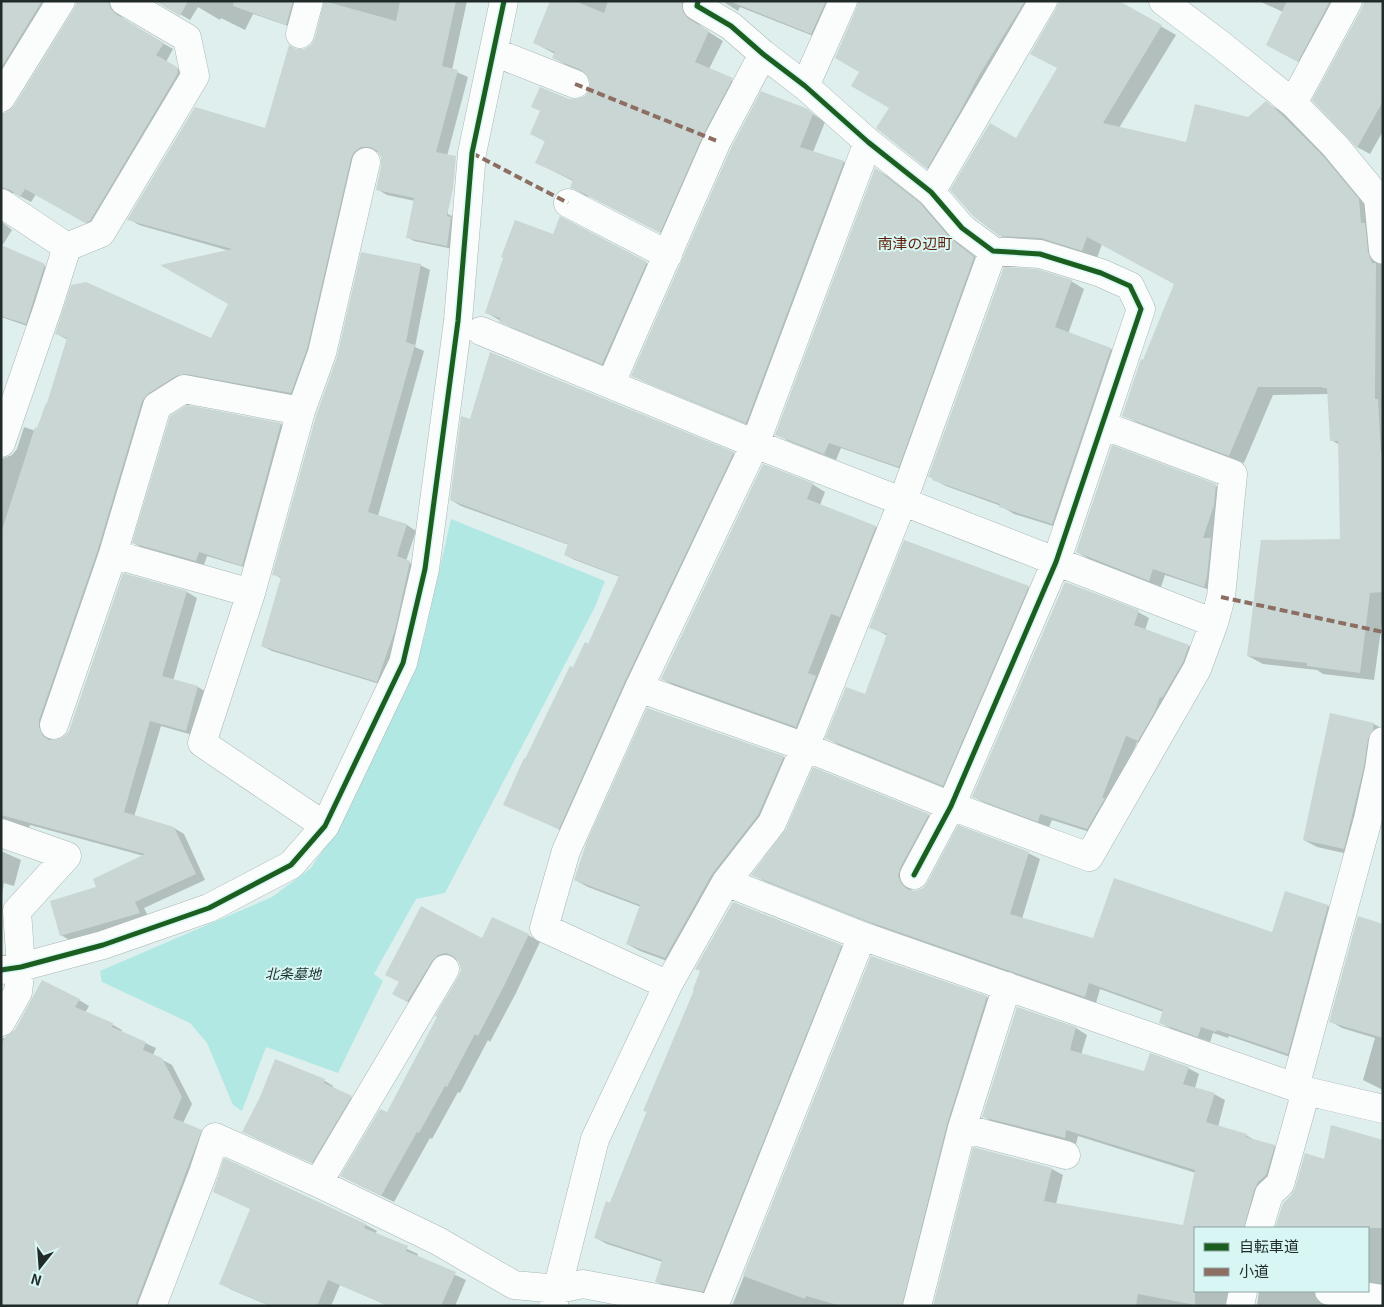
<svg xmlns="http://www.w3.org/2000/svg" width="1384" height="1307" viewBox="0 0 1384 1307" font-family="Georgia,'Noto Sans JP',serif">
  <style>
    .green { fill: #b2e8e4 }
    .shadow { fill: #0003 }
    .building { fill: #c9d6d4 }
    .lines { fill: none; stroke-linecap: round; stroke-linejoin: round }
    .minor-casing { stroke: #aab6b5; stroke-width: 29 }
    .minor { stroke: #fafdfc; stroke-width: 28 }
    .quiet { stroke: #8d6e63; stroke-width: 4; stroke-dasharray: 8 4; stroke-linecap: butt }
    .cycleway-casing { stroke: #d8f6f3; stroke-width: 8 }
    .cycleway { stroke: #1b5e20; stroke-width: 5 }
    .labels { text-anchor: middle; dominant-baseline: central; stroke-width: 4; stroke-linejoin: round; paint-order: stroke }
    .park-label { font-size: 14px; font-style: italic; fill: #1c3130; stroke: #d8f6f3 }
    .neighbourhood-label { font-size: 15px; fill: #5f1e07; stroke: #d8f6f3 }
  </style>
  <rect width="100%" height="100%" fill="#dfefed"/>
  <!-- green -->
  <path class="green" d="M451 519 605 581 595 607 445 893 416 899 374 974 383 981 338 1073 266 1047 242 1111 233 1105 207 1043 190 1023 102 982 100 971 272 897 311 868 333 835 424 638Z"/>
  <!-- shadow -->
  <path class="shadow" d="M1 1H56L1 90Z
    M78 1H120L118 7 121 16 126 22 173 49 166 62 187 74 96 228 36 194 31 202 14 193 4 194 1 197V115L9 113 15 107 75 10Z
    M158 1H305L297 29 253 14 245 30 221 18 220 20 198 7 190 20Z
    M325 1H467L452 70 468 77 447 156 448 214 454 217 453 249 414 241 407 237 415 201 387 195 377 189 382 166V157L379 152H373L301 398 158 399 49 735 52 741H58L65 737 70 731 124 575 187 592 197 598 173 681 198 687 208 693 196 736 161 726 134 817 174 828 184 834 205 880 144 908 149 918 71 941 61 935 98 888 144 856 30 825 29 828 9 823 1 827V459L12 455 17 449 24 427 36 431 38 429 48 405 68 340 57 334 211 339 230 303V251L139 225 129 219 266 130 296 50H305L312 46 316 39Z
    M552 1H700L696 12 697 22 704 29 723 41 709 69 746 88 675 240 591 197 586 196 571 187 573 181 537 163 546 142 532 134 569 100 577 101 585 98 591 90 592 81 588 74 568 66 554 58 555 54 535 43Z
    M722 1H844L826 41 740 7 738 11Z
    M860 1H1044L942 176 927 168 890 108 861 72Z
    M1117 1 1176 35 1119 128 1186 144 1249 119 1266 103 1281 111 1297 124 1373 209 1383 263V615L1374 680 1323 674 1317 670 1263 664 1248 656 1341 540 1340 445 1331 440 1329 394 1273 395 1244 463 1138 423 1123 415 1176 284 1102 244 1097 258 1014 243 999 235 1020 143Z
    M1259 1H1347L1311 68 1280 52 1283 12Z
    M1383 1V131L1370 154 1357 147 1363 9Z
    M807 110 825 122 813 152 844 162 856 169 758 429 645 382 633 375Z
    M876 169 887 176 932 211 962 246 985 264 910 472 841 448 836 460 788 441 777 434Z
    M1 221 12 230 2 246 55 271 36 329 1 317Z
    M554 236 646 263 658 269 614 370 512 328 486 312Z
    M420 265 430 270 415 347 424 351 378 516 407 525 416 531 406 561 419 567 386 686 272 651 262 646 282 579 274 574Z
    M1071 281 1084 289 1068 334 1111 349 1124 357 1066 530 1014 514 1001 506 946 486 933 479Z
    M187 407 281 424 288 429 250 569 207 556 204 565 141 547 134 543Z
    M471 420 733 453 743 459 569 834 504 804 573 669 589 646 620 577 575 560 565 555 569 545 461 506 451 500Z
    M812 484 825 492 820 505 876 527 889 534 809 734 675 686 662 679Z
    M1216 486 1228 492 1216 592 1165 575 1161 587 1089 559 1077 552Z
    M1028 587 1040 594 955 792 839 745 827 738 866 695 888 636 871 627Z
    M1138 612 1149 618 1145 630 1189 646 1200 652 1149 746 1137 742 1113 804 1099 835 1052 820 1049 827 985 803 973 797Z
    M648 709 783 757 796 765 678 965 640 951 627 944 641 907 588 887 575 880Z
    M1331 715 1374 724 1383 729 1357 856 1317 847 1304 840Z
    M814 769 928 815 940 822 910 883 912 891 915 892 1028 853 1040 859 1022 919 1094 939 1273 934 1286 893 1328 906 1340 913 1299 1060 1229 1036 1228 1038 1213 1033 1210 1042 1172 1029 1161 1023 1164 1012 1100 989 1096 1003 880 927 764 881 753 875 787 830Z
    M1 851 21 860 14 886 4 883 1 899Z
    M421 907 483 940 528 935 540 942 516 993 490 1042 488 1040 460 1093 458 1092 432 1139 430 1138 394 1202 342 1176 387 1114 460 977 462 969 459 960 450 962 420 1008 406 1001 400 982Z
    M1383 925V1090L1363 1080 1375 1038 1342 1028 1330 1021Z
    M841 946 852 952 714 1297 667 1288 656 1281 663 1262 607 1244 596 1238 696 990Z
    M872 957 987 997 998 1004 914 1306H732Z
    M79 1000 89 1006 85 1013 113 1025 122 1030 121 1032 156 1048 153 1055 172 1065 192 1104 183 1123 211 1136 146 1306H1V1039L10 1036Z
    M1018 1008 1076 1028 1087 1035 1081 1055 1144 1073 1188 1068 1199 1074 1195 1088 1214 1094 1225 1100 1218 1127 1246 1135 1256 1141 1274 1146 1285 1152 1256 1228H1195V1291H1240L1236 1306H934L1052 1169 1063 1175 1056 1204 1184 1226 1196 1173 1078 1136 1076 1144 994 1123 983 1116Z
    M276 1060 325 1081 333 1086 332 1088 360 1102 321 1167 253 1137 261 1098Z
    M1383 1141V1288L1368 1285V1228H1276L1284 1203 1325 1160Z
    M214 1191 366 1225 377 1231 375 1234 418 1254 417 1257 466 1280 455 1306H389L340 1285 331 1306H270L232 1290 221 1284 251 1209Z
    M1259 1291H1327L1325 1304 1327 1306H1257Z"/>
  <!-- building -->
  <path class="building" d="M1 1H42L1 68Z
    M77 1H108L111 9 116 14 164 43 156 55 177 67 178 73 90 221 85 223 25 189 20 197 10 190 1 187V114L9 111 14 106 74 9Z
    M155 1H188L180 16Z
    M234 1H293L286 25 233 6Z
    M324 1 396 21 400 1H456L442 66 458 70 436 152 456 156 453 189 447 216 451 217 447 246 406 238 414 198 376 190 381 166V157L377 151 370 147H361L354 152 351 158 307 349 291 393 186 374 176 376 149 393 142 401 98 549 39 720V727L43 736 49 740H57L65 736 69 731 123 573 187 591 162 676 198 686 186 731 150 721 124 812 174 827 196 874 135 902 140 913 60 936 50 901 96 887 93 879 145 854 1 815V533L35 427 37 428 46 403H47L67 338 55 334 71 285 86 282 211 338 228 304 160 265 232 249 127 220 195 107 265 128 289 45 296 49H304L311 45 315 38Z
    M550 1H575L604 13 608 1H682L683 12 689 19 709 31 695 62 733 78 703 135 660 233 575 189 570 188 573 180 535 163 545 141 530 134 540 111 531 107 540 87 569 99H577L585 96 589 90 590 82 587 75 581 70 552 58 555 52 533 43Z
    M734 1H826L811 34 734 3Z
    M858 1H1025L978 77 963 106 927 169 876 128 889 108 851 86 859 72 835 58 857 7Z
    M1059 1H1119L1162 25 1103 123 1186 142 1195 104 1248 117 1266 101 1282 115 1323 156 1359 199 1361 223H1365L1368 252 1372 263H1376L1375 399H1378L1381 453H1383V592L1370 593 1360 673 1307 666V663L1247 656 1261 540 1340 539 1338 441H1330L1327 388H1322V387H1258L1229 456 1122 416 1141 359 1143 360 1174 284 1087 237 1082 251 1041 238 999 236 973 216 950 190 990 123 1016 138 1057 68 1030 54 1056 9Z
    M1287 1H1330L1298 62 1266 45Z
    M1364 1H1383V101L1357 148 1312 100 1362 8Z
    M761 91 808 109 813 114 800 147 844 161 746 423 631 376 731 148Z
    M875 168 920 203 950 238 974 257 899 467 829 443 824 454 775 435Z
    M560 216 647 262 602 364 499 322 500 318 485 313 503 258 501 257 515 220 553 234Z
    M1 245 45 264 26 324 1 316Z
    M361 252 421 264 406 342 415 345 368 512 407 524 397 556 410 561 395 630 377 682 261 646 281 577 272 575 316 416 337 357Z
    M1004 267 1037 269 1072 280 1055 327 1111 348 1052 524 999 507 1000 504 932 480V478L928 477Z
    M490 352 734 452 625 681 559 829 503 805 524 758 525 759 570 666 573 667 585 642 588 644 619 576 564 555 568 544 450 500 461 416 470 419Z
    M187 405 281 423 242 566 199 552 196 561 132 543 170 416Z
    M1112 445 1216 484 1214 505 1203 538H1211L1207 576 1204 587 1153 569 1149 581 1076 552Z
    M763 464 813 483 807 499 876 526 840 617 831 614 808 673 816 676 796 727 661 679Z
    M904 540 1029 586 943 786 825 738 846 687 865 694 887 634 869 628Z
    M1065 582 1139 610 1134 625 1189 645 1183 662 1162 698 1160 697 1155 711 1138 741 1126 736 1102 798H1105L1087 829 1040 814 1038 822 972 797Z
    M647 708 784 756 758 815 712 874 665 958 626 944 640 905 574 880 587 841Z
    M1330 713 1374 723 1373 730 1368 739 1364 766 1344 849 1303 840Z
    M813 767 929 814 900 868 898 876 901 883 907 889 915 891 923 888 927 883 958 825 1029 852 1010 914 1093 938 1114 878 1272 932 1285 891 1328 905 1288 1054 1217 1030 1216 1032 1201 1027 1198 1037 1159 1023 1163 1010 1089 983 1085 997 867 921 751 875 786 829Z
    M733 902 842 945 703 1292 655 1282 662 1260 594 1238 606 1201 610 1203 647 1112 643 1111 694 990 693 989 700 971 695 969Z
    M421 906 482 938 492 917 529 934 504 986 478 1036 475 1034 447 1087 445 1086 419 1133 417 1132 381 1196 340 1176 380 1109 387 1112 437 1017 435 1016 458 977 461 970 459 962 453 956 446 953 438 955 432 961 407 1002 392 994 399 982 385 975Z
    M1358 916 1383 924V1038L1329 1022Z
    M871 956 987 996 947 1124 902 1306H841L806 1296 805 1299 743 1276Z
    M42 980 80 999 75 1007 113 1023 112 1027 146 1042 143 1050 162 1058 182 1097 173 1118 202 1130 135 1306H1V1044L6 1036 15 1030Z
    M1017 1007 1076 1027 1070 1050 1144 1071 1150 1053 1189 1067 1183 1084 1215 1093 1206 1122 1247 1134 1246 1137 1275 1145 1266 1175 1258 1182 1254 1190 1244 1228H1195V1305L1138 1294 1136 1306H933L973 1147 1052 1168 1044 1201 1183 1225 1195 1170 1066 1130 1065 1138 982 1117Z
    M275 1059 325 1079 324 1083 352 1096 312 1163 242 1132 260 1097Z
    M1331 1125 1383 1140V1228H1275L1283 1203 1291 1196 1295 1188 1305 1153 1324 1159Z
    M224 1158 366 1224 364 1228 408 1246 406 1251 456 1272 441 1306H390L328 1280 317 1306H271L219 1284 250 1209 213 1192Z"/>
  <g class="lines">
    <defs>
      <path id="minor" d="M698 1 697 6 731 26 763 54 805 86 868 142 931 192 962 228 993 251 1040 254 1101 273 1130 286 1141 309 1056 562 951 806 914 875
        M1163 1 1221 45 1293 103 1335 146 1378 198 1383 250
        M300 34 309 1
        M494 52 575 84
        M805 86 843 1
        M1 98 61 1
        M1293 103 1348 1
        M931 192 1043 1
        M1 203 67 247 101 233 195 76 187 38 124 1
        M568 203 668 255
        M481 331 755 444 1214 623
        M611 383 717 141 763 54
        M1 443 48 307 67 247
        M113 554 251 593
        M639 688 805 747 951 806 1089 857 1197 669 1214 623 1221 597 1233 474 1102 425
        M54 725 113 554 157 406 184 389 301 411
        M325 826 202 743 251 593 301 411 322 353 366 162
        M1 833 67 856 17 911 21 967 18 992 1 1022
        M726 882 862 936 1306 1091 1383 1109
        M1 970 21 967 103 945 209 908 291 865 325 826 403 663 425 569 458 321 472 153 504 1
        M668 985 544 928 566 851 639 688 755 444 868 142
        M1295 1087 1368 819 1379 769 1383 741
        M962 1128 1066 1155
        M318 1183 445 969
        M1259 1228 1269 1194 1280 1184 1306 1091
        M1329 1291 1383 1299
        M152 1306 203 1173 215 1137 318 1183 438 1241 514 1285 558 1289 583 1284 698 1306
        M553 1306 595 1139 668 985 726 882 772 823 805 747 902 503 993 251
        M714 1306 862 936
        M917 1306 962 1128 1007 986
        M1240 1306 1243 1291"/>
    </defs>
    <!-- minor casing -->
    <use href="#minor" class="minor-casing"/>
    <!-- minor -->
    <use href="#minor" class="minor"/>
    <!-- quiet -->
    <path class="quiet" d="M575 84 717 141
      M472 153 568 203
      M1221 597 1383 632"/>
    <defs>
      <path id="cycleway" d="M698 1 697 6 731 26 763 54 805 86 868 142 931 192 962 228 993 251 1040 254 1101 273 1130 286 1141 309 1056 562 951 806 914 875
        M1 970 21 967 103 945 209 908 291 865 325 826 403 663 425 569 458 321 472 153 504 1"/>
    </defs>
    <!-- cycleway casing -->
    <use href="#cycleway" class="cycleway-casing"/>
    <!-- cycleway -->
    <use href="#cycleway" class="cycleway"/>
  </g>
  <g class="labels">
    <!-- park labels -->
    <g class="park-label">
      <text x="293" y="973">北条墓地</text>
    </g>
    <!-- neighbourhood labels -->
    <g class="neighbourhood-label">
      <text x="915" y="242">南津の辺町</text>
    </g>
  </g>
  <!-- border -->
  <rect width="1384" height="1307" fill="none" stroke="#1f2a29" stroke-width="5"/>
  <!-- legend -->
  <rect x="1194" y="1227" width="175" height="65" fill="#d8f6f3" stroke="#8ea4a2"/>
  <rect x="1204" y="1243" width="25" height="8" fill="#1b5e20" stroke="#8ea4a2"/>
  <text x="1239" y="1252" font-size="15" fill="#1f2a29">自転車道</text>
  <rect x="1204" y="1268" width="25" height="8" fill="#8d6e63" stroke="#8ea4a2"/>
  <text x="1239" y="1277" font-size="15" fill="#1f2a29">小道</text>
  <!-- north arrow -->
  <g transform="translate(40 1267) rotate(197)" stroke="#d8f6f3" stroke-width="4" paint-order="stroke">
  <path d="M0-4L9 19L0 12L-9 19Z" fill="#1f2a29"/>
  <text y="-8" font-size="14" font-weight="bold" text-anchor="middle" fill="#1f2a29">N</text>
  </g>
</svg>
